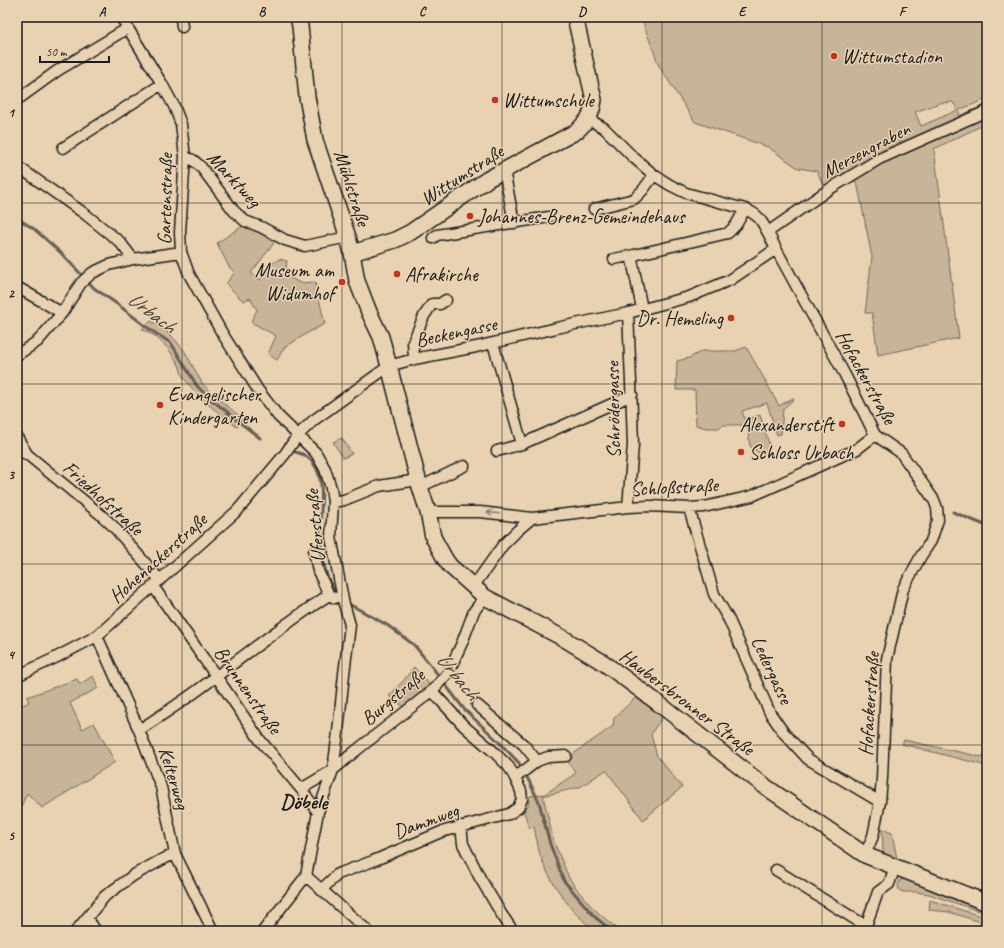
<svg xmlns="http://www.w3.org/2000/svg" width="1004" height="948" viewBox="0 0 1004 948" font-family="Caveat,sans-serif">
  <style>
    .green { fill: #c7b499; stroke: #72685a; fill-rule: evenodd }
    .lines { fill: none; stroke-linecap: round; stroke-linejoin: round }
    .stream { stroke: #696154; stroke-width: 3 }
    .street-casing { stroke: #1c1c1c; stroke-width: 13 }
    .secondary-casing { stroke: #1c1c1c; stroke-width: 18 }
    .street { stroke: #e8d2b1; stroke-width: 10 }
    .secondary { stroke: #e8d2b1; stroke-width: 15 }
    .oneway { stroke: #8c806e }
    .grid { fill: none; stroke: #1c1c1c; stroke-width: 1; stroke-opacity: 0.55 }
    .poi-dot { fill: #c8321e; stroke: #e8d2b1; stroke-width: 1.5 }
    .labels { text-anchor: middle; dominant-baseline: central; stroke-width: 3; stroke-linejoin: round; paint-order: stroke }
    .poi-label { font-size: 20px; fill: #1c1c1c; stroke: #e8d2b1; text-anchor: start }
    .street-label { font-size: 20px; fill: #1c1c1c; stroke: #e8d2b1 }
    .water-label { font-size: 21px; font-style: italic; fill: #49443d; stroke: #e8d2b1 }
    .neighbourhood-label { font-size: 21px; font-weight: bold; fill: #1c1c1c; stroke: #e8d2b1 }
    .neatline { fill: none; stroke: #1c1c1c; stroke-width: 1.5 }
    .grid-label { font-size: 13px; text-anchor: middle; font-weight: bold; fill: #1c1c1c }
  </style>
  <rect width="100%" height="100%" fill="#e8d2b1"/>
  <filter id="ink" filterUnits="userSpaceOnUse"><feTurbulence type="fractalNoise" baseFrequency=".025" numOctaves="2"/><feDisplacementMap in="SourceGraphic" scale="8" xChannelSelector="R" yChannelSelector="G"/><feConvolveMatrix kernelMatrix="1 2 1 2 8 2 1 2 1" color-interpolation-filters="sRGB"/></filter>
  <g filter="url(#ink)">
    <!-- green -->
    <path class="green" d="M641 17H987V99L959 110V116L987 104V110L825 189 817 171 798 168 768 147 695 122 659 66ZM953 102 958 110 921 126 915 112 940 103Z
      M987 115V123L934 149 959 338 878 355 872 313H865L872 257 858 187 854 179 878 165Z
      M244 225 264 232 274 243 251 273 260 280 268 267 279 259 287 261 285 275 300 283 315 282 325 324 309 332 284 348 277 360 268 354 276 336 251 322 257 310 250 298 243 301 226 284 235 272 229 267 217 243Z
      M151 321 169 333 184 350 202 383 210 392 242 418 237 427 220 414 199 397 183 377 179 365 168 348 155 336 142 329Z
      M746 347 761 373 779 406 793 398 794 399 783 409 781 434 777 435 767 403 742 411 745 420 760 415 770 447 763 456 750 446 747 425H722L719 428H706L696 425 695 390H676L677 361 689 358 702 351H735Z
      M342 438 352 454 343 458 333 442Z
      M414 667 429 684 423 691 404 707 389 696 404 680Z
      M93 676 98 688 70 703 82 729 94 723 115 762 42 808 27 793 17 816V708L29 702 27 697 77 679 80 684Z
      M636 697 663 717 654 729 651 735 657 756 682 787 643 820 606 770 580 787 543 796 554 842 569 878 579 892 593 908 610 923 621 931H595C572 913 547 880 539 851 537 843 536 835 534 827L529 828 524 812 528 805 530 796 545 794 576 773 566 759 613 726 614 718Z
      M904 740 982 757 987 749V766L902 744Z
      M882 829 892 833 897 859 963 886 987 893V900L886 857 883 851Z
      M906 879 963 903 987 910V914L929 894 916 892H903L899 890 898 885 900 880Z
      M930 900 987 918V924L949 912 929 910Z"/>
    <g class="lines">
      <!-- stream -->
      <path class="stream" d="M17 218 34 229 60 252 94 288 117 304 152 331 171 343 197 386 209 398 225 410 238 421 260 438
        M295 452C299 453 303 454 306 456 330 473 319 512 320 537 321 551 325 576 332 587 334 590 336 592 339 594
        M953 512 987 526
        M347 602 349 604 387 625 414 645 432 667 464 709 499 742 519 763 528 779 539 802 550 844 564 881 595 917 612 931"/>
      <defs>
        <path id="street" d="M121 17 162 84 174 106 181 124 185 157 180 232 181 252 189 274 222 333 258 390 278 416 316 453 325 469 331 488 333 502 331 537 342 594 343 600 350 625 344 674 338 732 333 770 301 789
          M181 17 182 27
          M17 100 57 71 128 28
          M588 119 604 128 633 157 654 175 670 185 686 193 745 209C750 211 755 214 759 218 766 227 771 239 776 249L845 375 875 435 901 453 925 487 934 500 937 508 938 520 931 541 921 556 903 589 887 659 882 778 880 802 873 836 865 855
          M63 148 162 84
          M185 157 193 160 201 167 234 211 245 221 261 227 285 240 305 246 348 237
          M17 166 27 173 85 214 120 242 133 259
          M504 170 514 223
          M594 209 634 199 643 190 654 175
          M768 232 828 190 879 159 987 111
          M433 238 437 235 549 217
          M634 255 632 260 642 309
          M614 259 634 255 728 233 736 225 745 209
          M17 287 62 313
          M628 313 631 382 633 445 628 507
          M493 343 522 444
          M17 355 38 341 62 313 81 283 92 273 109 265 133 259 181 252
          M414 359 413 342 424 316 432 304H440L446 300
          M17 437 27 454
          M17 449 28 455 100 514 113 526 160 580
          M497 451 522 444 632 395
          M420 487 464 466
          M333 502 344 500 379 486 418 480
          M689 508 714 594 729 620 770 713 784 733 808 759 880 802
          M428 512H480L532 518 628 507 650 506 689 508 704 507 752 496 857 449 875 435
          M314 552 318 571 329 595 335 598
          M153 586 216 676 260 740 301 789 318 812
          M473 587 503 545 518 530 532 518
          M97 636 139 730 161 787 175 854 213 931
          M17 676 55 658 97 636 238 510 285 454 298 435 314 420 389 366 414 359 476 347 561 327 628 313 689 297 730 280 776 249
          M477 705 524 745 537 761 515 778
          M139 730C159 717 179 704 198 690 241 658 284 624 329 595
          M537 761 548 757 566 756
          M461 826 463 844 480 878 502 915 513 931
          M776 870 866 926
          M306 876 368 931
          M321 890 338 874 373 861 441 832 509 814 518 808 522 799 521 791 515 778 509 767 494 752 464 726 432 691
          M87 918 96 931
          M76 931 105 896 134 875 163 859 175 854
          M263 931 306 876 318 812 333 770 353 753 432 691 448 673 462 643 474 611 485 597
          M864 931 878 892 889 884 895 867"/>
        <path id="secondary" d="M298 17 300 26 307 97 315 140 320 155 348 237 352 253 357 281 369 312 381 337 389 366 420 487 428 512 433 537 445 559 450 566 485 597 563 638 604 663 658 703 763 785 865 855 987 903
          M352 253 395 240 411 232 488 179 577 131C589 119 591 117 594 100L575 17"/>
      </defs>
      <!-- street casing -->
      <use href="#street" class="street-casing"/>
      <!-- secondary casing -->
      <use href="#secondary" class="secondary-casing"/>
      <!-- street -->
      <use href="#street" class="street"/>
      <!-- secondary -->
      <use href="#secondary" class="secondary"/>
    </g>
    <!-- one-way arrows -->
    <defs><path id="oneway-shaft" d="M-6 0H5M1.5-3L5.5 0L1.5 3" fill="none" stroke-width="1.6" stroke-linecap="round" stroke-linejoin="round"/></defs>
    <use class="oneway" href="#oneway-shaft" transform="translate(493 513) rotate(-173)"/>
  </g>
  <!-- grid -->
  <path class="grid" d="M182 17V931M342 17V931M502 17V931M662 17V931M822 17V931M17 203H987M17 384H987M17 564H987M17 745H987"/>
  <!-- markers -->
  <g class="poi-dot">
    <circle cx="834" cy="56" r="4"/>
    <circle cx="495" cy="100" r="4"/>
    <circle cx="470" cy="216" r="4"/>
    <circle cx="397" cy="274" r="4"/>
    <circle cx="342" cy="282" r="4"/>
    <circle cx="731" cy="318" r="4"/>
    <circle cx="160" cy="405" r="4"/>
    <circle cx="842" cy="424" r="4"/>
    <circle cx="741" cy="452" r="4"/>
  </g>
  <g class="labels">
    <!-- poi labels -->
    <g class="poi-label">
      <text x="842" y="56">Wittumstadion</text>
      <text x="503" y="100">Wittumschule</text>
      <text x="478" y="216">Johannes-Brenz-Gemeindehaus</text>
      <text x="334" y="270" text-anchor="end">Museum am<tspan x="334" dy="23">Widumhof</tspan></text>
      <text x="405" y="274">Afrakirche</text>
      <text x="723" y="318" text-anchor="end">Dr. Hemeling</text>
      <text x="168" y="394">Evangelischer<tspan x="168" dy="23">Kindergarten</tspan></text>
      <text x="834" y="424" text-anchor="end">Alexanderstift</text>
      <text x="749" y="452">Schloss Urbach</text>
    </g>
    <!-- street labels -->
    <g class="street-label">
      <text transform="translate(866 150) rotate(-28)">Merzengraben</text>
      <text transform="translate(462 175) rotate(-33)">Wittumstraße</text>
      <text transform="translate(234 179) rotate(47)">Marktweg</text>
      <text transform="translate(352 188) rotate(72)">Mühlstraße</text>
      <text transform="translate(165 199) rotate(-89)">Gartenstraße</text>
      <text transform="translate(456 332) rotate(-12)">Beckengasse</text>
      <text transform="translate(866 377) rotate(61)">Hofackerstraße</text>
      <text transform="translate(613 410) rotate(-91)">Schrödergasse</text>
      <text transform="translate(674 487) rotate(-3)">Schloßstraße</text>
      <text transform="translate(103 498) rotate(42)">Friedhofstraße</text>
      <text transform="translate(315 526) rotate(-95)">Uferstraße</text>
      <text transform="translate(158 558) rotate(-42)">Hohenackerstraße</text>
      <text transform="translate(772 670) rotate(65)">Ledergasse</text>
      <text transform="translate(248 690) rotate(55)">Brunnenstraße</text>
      <text transform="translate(393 697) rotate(-40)">Burgstraße</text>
      <text transform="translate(687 702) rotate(37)">Haubersbronner Straße</text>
      <text transform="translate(869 704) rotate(-86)">Hofackerstraße</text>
      <text transform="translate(174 778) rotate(73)">Kelterweg</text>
      <text transform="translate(426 821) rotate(-20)">Dammweg</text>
    </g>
    <!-- water labels -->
    <g class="water-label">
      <text transform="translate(152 312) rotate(37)">Urbach</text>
      <text transform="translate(458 676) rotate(51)">Urbach</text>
    </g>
    <!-- neighbourhood labels -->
    <g class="neighbourhood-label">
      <text x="304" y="802">Döbele</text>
    </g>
  </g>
  <!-- margin -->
  <rect width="1004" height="948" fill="none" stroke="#e8d2b1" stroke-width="44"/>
  <!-- scale -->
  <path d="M40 56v6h69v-6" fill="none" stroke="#1c1c1c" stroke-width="2"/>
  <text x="46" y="56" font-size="12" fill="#1c1c1c" stroke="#e8d2b1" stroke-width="3" paint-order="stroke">50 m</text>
  <rect x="22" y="22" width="960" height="904" class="neatline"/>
  <g class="grid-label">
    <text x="102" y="16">A</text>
    <text x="262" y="16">B</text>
    <text x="422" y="16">C</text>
    <text x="582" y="16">D</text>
    <text x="742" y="16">E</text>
    <text x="902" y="16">F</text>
    <text x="11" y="117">1</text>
    <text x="11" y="298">2</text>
    <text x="11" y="479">3</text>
    <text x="11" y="659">4</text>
    <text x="11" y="840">5</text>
  </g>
</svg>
